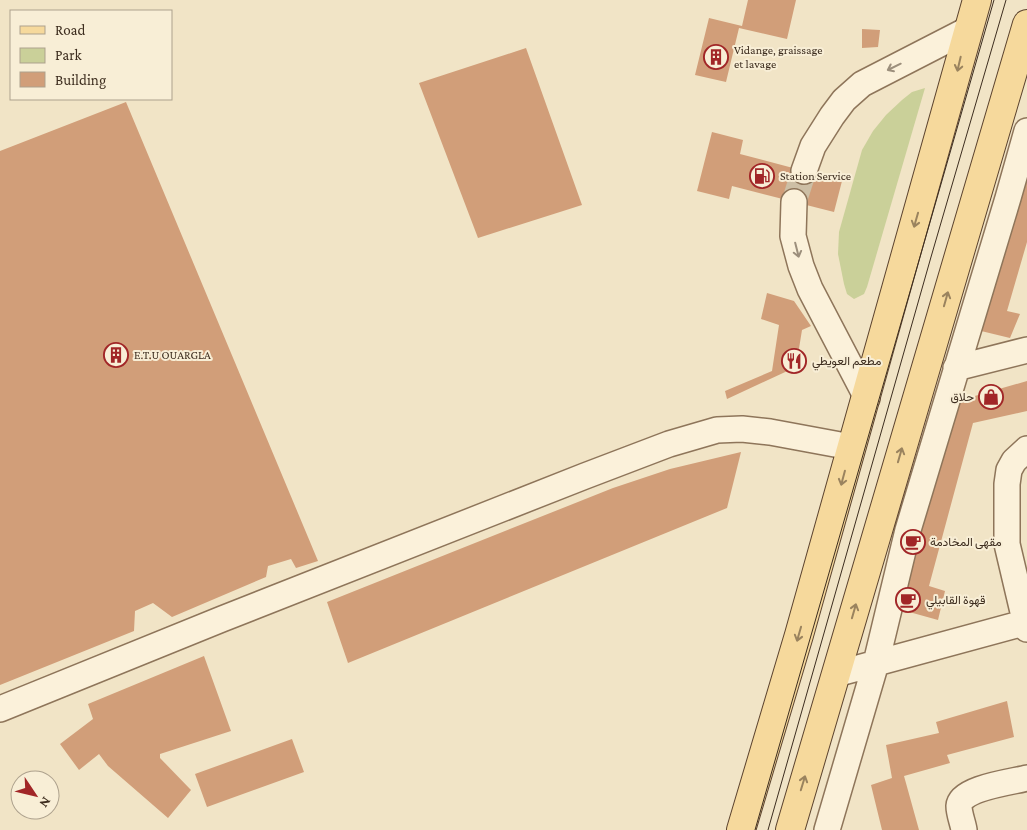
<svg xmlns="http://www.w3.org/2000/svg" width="1027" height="830" viewBox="0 0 1027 830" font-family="'Crimson Pro',Vazirmatn,serif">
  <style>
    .green { fill: #cad099 }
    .building { fill: #d19e79 }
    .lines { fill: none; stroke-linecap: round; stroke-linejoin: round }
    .minor-tunnel { stroke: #cdbfa5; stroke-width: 25; stroke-dasharray: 25 12; stroke-linecap: butt }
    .minor-casing { stroke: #8e755a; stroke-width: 28 }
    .major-casing { stroke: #5c432e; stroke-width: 30 }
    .minor { stroke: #fbf1da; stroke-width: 25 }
    .major { stroke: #f6d99c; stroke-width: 28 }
    .tram { stroke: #3d2d1f; stroke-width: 1 }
    .oneway { stroke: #9a835e }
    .oneway2 { stroke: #9c8f7c }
    .labels { text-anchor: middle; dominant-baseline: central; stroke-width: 4; stroke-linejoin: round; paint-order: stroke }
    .poi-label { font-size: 12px; fill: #3d2d1f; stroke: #f8eed6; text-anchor: start }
  </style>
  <rect width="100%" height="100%" fill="#f1e4c6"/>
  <!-- green -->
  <path class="green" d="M925 88 867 287 864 294 854 299 847 294 844 284 838 254 839 232 862 150 873 131 886 115 902 100 912 92Z"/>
  <!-- building -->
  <path class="building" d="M748 0H796L787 39 739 28 726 82 695 75 709 18 742 26Z
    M862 29 880 30 878 47 862 48Z
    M526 48 582 205 478 238 419 83Z
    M126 102 318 561 296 568 291 559 268 566 266 577 172 617 153 603 135 611 134 631 0 685V151Z
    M712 132 743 140 740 154 842 181 834 212 732 186 729 199 697 191Z
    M1027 165V242L1007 311 1020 314 1010 338 977 330Z
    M767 293 794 301 811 326 802 330 796 367 727 399 725 391 772 371 779 325 761 319Z
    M1027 381V411L973 423 929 586 945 591 938 620 902 610 896 596 954 402Z
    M741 452 727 508 348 663 327 602 613 488 670 469Z
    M204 656 231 731 160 754V758L191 790 168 818 108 766 99 754 79 770 60 744 93 719 88 704Z
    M1007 701 1014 737 947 755 950 763 904 776 919 830H882L871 785 892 778 886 745 939 733 936 722Z
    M292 739 304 772 207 807 195 774Z"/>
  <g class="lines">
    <!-- minor-tunnel -->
    <path class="minor-tunnel" d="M794 202 804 171"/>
    <defs>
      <path id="minor" d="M804 171 813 146 832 116 844 100 862 84 969 29
        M794 202 793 236 801 266 810 289 867 398
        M956 368 1027 350
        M1027 449 1014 461 1009 470 1007 484V544L1027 629
        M836 674 1027 622
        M0 709 222 619 585 476 669 444 717 430 742 429 770 432 851 447
        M827 830 876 663 908 530 1008 198 1027 131
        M964 830C963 823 959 814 959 806 960 788 1012 782 1027 778"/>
      <path id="major" d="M741 830 799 635 977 0
        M790 830 1027 24"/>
    </defs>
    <!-- minor casing -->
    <use href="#minor" class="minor-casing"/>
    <!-- major casing -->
    <use href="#major" class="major-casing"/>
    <!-- minor -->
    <use href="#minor" class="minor"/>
    <!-- major -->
    <use href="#major" class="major"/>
    <!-- tram -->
    <path class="tram" d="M755 830 994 0
      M768 830 931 257 1006 0"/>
  </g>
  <!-- one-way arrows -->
  <defs><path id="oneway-shaft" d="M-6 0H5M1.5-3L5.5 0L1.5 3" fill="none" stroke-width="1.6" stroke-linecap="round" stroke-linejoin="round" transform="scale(1.25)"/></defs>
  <g class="oneway">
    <use href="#oneway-shaft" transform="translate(959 64) rotate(103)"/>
    <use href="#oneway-shaft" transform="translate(916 220) rotate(106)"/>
    <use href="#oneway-shaft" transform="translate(946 299) rotate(-74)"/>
    <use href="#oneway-shaft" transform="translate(900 455) rotate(-74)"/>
    <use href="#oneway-shaft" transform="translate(843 478) rotate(105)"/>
    <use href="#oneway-shaft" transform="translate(854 611) rotate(-74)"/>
    <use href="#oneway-shaft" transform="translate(799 634) rotate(106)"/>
    <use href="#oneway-shaft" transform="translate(803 783) rotate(-73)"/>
  </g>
  <g class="oneway2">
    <use href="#oneway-shaft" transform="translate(894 67) rotate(154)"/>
    <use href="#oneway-shaft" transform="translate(797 250) rotate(76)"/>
  </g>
  <!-- icons -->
  <defs>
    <symbol id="building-ring" viewBox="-11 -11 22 22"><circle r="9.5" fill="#f8eed6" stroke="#a12627" stroke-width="1.5"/><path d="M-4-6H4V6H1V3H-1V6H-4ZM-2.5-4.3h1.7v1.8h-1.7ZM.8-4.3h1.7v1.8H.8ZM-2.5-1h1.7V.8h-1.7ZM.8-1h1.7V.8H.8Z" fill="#a12627"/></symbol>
    <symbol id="fuel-ring" viewBox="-11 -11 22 22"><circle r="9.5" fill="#f8eed6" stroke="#a12627" stroke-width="1.5"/><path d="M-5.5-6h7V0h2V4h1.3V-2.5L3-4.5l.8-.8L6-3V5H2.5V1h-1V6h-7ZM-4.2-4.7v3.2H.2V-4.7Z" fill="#a12627"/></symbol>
    <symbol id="restaurant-ring" viewBox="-11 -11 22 22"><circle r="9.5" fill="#f8eed6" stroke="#a12627" stroke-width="1.5"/><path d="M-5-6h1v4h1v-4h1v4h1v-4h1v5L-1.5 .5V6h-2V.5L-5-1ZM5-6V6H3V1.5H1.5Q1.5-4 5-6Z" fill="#a12627"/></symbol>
    <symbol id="shop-ring" viewBox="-11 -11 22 22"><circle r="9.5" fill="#f8eed6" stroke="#a12627" stroke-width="1.5"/><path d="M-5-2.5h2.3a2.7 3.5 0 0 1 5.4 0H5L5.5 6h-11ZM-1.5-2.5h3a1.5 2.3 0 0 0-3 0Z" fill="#a12627"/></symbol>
    <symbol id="cafe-ring" viewBox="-11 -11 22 22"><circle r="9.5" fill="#f8eed6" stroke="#a12627" stroke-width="1.5"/><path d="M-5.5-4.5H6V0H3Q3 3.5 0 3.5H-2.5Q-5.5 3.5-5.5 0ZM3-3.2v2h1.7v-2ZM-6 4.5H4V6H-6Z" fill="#a12627"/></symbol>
  </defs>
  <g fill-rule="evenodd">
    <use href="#building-ring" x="702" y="43" width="28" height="28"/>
    <use href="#fuel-ring" x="748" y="162" width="28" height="28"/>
    <use href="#building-ring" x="102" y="341" width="28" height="28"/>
    <use href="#restaurant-ring" x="780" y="347" width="28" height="28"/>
    <use href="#shop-ring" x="977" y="383" width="28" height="28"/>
    <use href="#cafe-ring" x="899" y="528" width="28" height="28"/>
    <use href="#cafe-ring" x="894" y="586" width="28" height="28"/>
  </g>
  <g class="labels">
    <!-- poi labels -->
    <g class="poi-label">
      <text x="734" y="50">Vidange, graissage<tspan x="734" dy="14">et lavage</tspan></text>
      <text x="780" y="176">Station Service</text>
      <text x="134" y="355">E.T.U OUARGLA</text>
      <text x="812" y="361">مطعم العويطي</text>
      <text x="974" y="397" text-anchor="end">حلاق</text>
      <text x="930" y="542">مقهى المخادمة</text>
      <text x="926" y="600">قهوة القابيلي</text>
    </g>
  </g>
  <!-- legend -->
  <rect x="10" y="10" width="162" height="90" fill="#f8eed6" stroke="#ada18d"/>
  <rect x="20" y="26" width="25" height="8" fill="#f6d99c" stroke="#ada18d"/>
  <text x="55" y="35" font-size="15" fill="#3d2d1f">Road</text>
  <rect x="20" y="48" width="25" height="15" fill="#cad099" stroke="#ada18d"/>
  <text x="55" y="60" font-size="15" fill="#3d2d1f">Park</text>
  <rect x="20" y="72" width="25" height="15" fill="#d19e79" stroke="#ada18d"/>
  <text x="55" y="85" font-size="15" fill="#3d2d1f">Building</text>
  <!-- north arrow -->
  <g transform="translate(35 795) rotate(125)"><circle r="24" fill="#f8eed6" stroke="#ada18d"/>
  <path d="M0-4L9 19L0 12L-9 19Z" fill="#a12627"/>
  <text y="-8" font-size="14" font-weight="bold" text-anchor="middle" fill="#3d2d1f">N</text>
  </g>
</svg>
